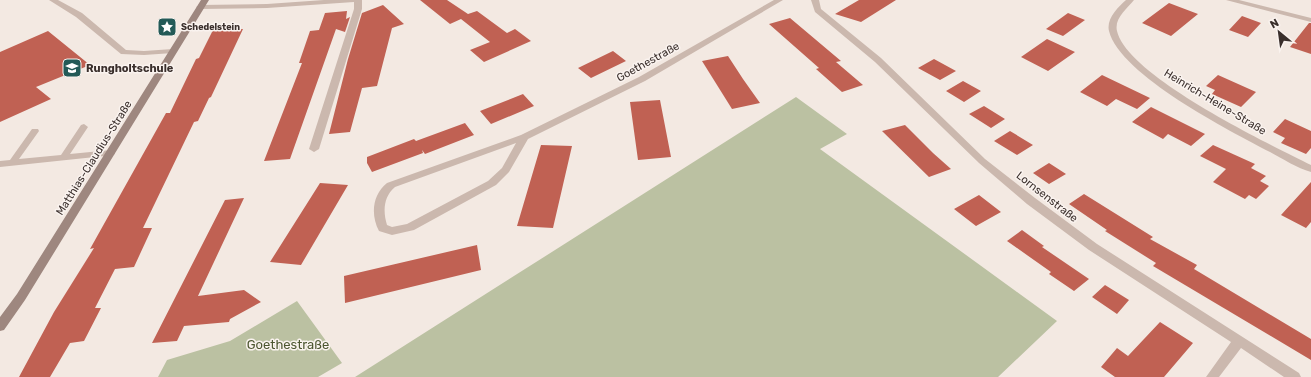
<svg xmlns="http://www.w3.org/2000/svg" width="1311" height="377" viewBox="0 0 1311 377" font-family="Rubik,sans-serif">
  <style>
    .green { fill: #bbc1a2 }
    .building { fill: #c06153 }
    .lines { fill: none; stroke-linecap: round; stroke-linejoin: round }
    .lane { fill: #cbb8ae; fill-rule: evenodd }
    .street { fill: #cbb8ae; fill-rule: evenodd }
    .secondary { fill: #9e877f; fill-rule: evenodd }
    .labels { text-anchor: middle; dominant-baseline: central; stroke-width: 3; stroke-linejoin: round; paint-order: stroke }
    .far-poi-label { font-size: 9px; font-weight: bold; fill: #3a2f2c; stroke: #faf3ef; text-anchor: start }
    .street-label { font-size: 11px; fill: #3a2f2c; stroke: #faf3ef }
    .poi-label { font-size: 11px; font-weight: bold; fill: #3a2f2c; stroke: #faf3ef; text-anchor: start }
    .near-park-label { font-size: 13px; fill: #4d5731; stroke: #faf3ef }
  </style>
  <rect width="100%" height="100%" fill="#f3e9e2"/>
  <!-- green -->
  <path class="green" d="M796 97 847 134 820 149 1057 321 998 377H355Z
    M297 301 342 363 318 377H158L167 360 230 341Z"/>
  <!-- building -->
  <path class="building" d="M420 0H447L468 14 477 11 507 33 515 29 531 41 484 62 470 50 490 42 461 19 450 24Z
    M859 0H896L861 22 835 14Z
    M1169 3 1198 14 1171 36 1142 23Z
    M383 5 404 24 392 28 377 86 362 88 350 132 329 134 348 59 362 13Z
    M347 11 346 19 350 17 345 32 336 29 290 159 264 161 302 63H299L310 31 319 30 325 13Z
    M1068 13 1085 20 1063 36 1046 29Z
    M1242 16 1261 23 1248 37 1229 30Z
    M790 18 841 61 836 62 863 85 842 92 816 69 819 68 769 24Z
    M1309 23H1311V54L1290 47Z
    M232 24 229 30 243 29 211 97 209 98 198 121 194 122 143 228H152L134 267 115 269 95 308H101L84 341 70 343 50 377H19L54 312 94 248 90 249 166 113H170L196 59 199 58 215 26Z
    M48 31 90 65 36 87 51 99 0 122V52Z
    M1047 39 1075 52 1048 71 1021 57Z
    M613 51 626 61 591 78 578 68Z
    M728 56 743 79 760 103 732 109 702 61Z
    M934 59 956 71 940 80 918 68Z
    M1102 75 1150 98 1137 109 1116 99 1107 106 1080 92Z
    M1218 75 1256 92 1241 107 1212 94 1215 90 1206 86Z
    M963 81 981 91 964 102 946 91Z
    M523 94 534 106 491 124 480 111Z
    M660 100 671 157 638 160 630 102Z
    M984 106 1005 119 991 128 969 114Z
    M1151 107 1205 134 1191 146 1168 134 1163 139 1132 122Z
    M1285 119 1311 131V148L1306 154 1281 143 1285 138 1273 132Z
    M465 123 474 135 425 154 422 150 423 153 372 172 367 163V157L414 139 416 141Z
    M905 125 933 153 951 169 929 177 882 131Z
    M1010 131 1033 145 1017 155 994 141Z
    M541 145 572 146 553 228 517 226Z
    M1213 145 1255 164 1251 168 1266 176 1260 181 1269 186 1256 199 1249 195 1245 199 1213 182 1226 169 1200 156Z
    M1049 163 1066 174 1049 184 1033 173Z
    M1311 182V222L1306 228 1281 215Z
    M320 183 348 185 301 265 270 262Z
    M1084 194 1153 237 1150 239 1197 265 1194 269 1311 339V360L1153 266 1156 263 1105 231 1107 230 1069 204Z
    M979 195 1001 212 976 226 954 209Z
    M244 198 198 296 244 290 261 302 230 319 229 322 184 326 177 341 152 343 225 200Z
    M1022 230 1044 246 1042 247 1089 279 1074 291 1049 274 1051 272 1007 241Z
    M477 245 481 270 345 303 344 276Z
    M1105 285 1129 300 1117 314 1092 297Z
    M1160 322 1193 343 1164 377H1115L1101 367 1117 348 1128 356Z"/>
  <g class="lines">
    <!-- lane -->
    <path class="lane" d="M84 124 88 127 70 154 111 150 114 151 115 153 114 155 0 167V161L10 160 32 129H38L39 131 19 159 61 155 81 125Z"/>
    <!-- street -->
    <path class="street" d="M49 0H58L82 13 126 50 144 51 173 49 177 51 173 53 144 55 121 54 76 17Z
      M324 0H362V9L319 149 314 152 309 149 354 9V2L267 8 200 9 196 7 200 5 267 4Z
      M774 0H783L645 81 528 139 509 172 496 185 414 230 392 235 379 231C370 214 373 194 387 183L521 135 639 77ZM516 143 502 168 488 181 407 224 392 227 387 225C383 212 383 197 395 187Z
      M811 0H819L821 9 881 58 985 159 1035 198 1097 244 1299 373 1301 377H1284L1241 348 1219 377H1206L1231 342 1089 250 1027 204 979 163 875 62 815 12Z
      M1126 0H1134C1127 9 1114 18 1117 31 1127 76 1269 144 1311 165V172C1297 168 1283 159 1270 152 1230 131 1120 75 1109 31 1106 19 1118 7 1126 0Z
      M1226 0H1239L1311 18V22Z"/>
    <!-- secondary -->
    <path class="secondary" d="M201 0H209L25 300 4 330 0 331V317L17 294Z"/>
  </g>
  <!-- icons -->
  <defs>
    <symbol id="sight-square" viewBox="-11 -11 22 22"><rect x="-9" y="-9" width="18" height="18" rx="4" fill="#235a57" stroke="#faf3ef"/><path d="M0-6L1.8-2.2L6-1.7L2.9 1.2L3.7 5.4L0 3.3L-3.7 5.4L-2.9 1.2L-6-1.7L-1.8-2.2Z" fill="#fff"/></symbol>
    <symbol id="school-square" viewBox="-11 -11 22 22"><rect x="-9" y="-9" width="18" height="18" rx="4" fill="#235a57" stroke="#faf3ef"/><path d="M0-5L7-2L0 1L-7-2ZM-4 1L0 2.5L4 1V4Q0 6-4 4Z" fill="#fff"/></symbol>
  </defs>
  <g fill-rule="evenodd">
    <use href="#sight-square" x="156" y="16" width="22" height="22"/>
    <use href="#school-square" x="61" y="57" width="22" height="22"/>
  </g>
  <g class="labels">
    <!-- far-poi labels -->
    <g class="far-poi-label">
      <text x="181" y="27">Schedelstein</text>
    </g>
    <!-- street labels -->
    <g class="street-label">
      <text transform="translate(648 62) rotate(-29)">Goethestraße</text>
      <text transform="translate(1215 102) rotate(31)">Heinrich-Heine-Straße</text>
      <text transform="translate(94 158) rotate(-58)">Matthias-Claudius-Straße</text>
      <text transform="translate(1047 197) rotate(38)">Lornsenstraße</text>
    </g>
    <!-- poi labels -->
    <g class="poi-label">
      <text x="86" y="68">Rungholtschule</text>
    </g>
    <!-- near-park labels -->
    <g class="near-park-label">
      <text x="288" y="344">Goethestraße</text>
    </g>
  </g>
  <!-- north arrow -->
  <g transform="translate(1279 32) rotate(331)" stroke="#faf3ef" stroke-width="3" paint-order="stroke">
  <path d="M0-3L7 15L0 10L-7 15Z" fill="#3a2f2c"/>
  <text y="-6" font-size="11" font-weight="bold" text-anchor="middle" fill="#3a2f2c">N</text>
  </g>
</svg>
